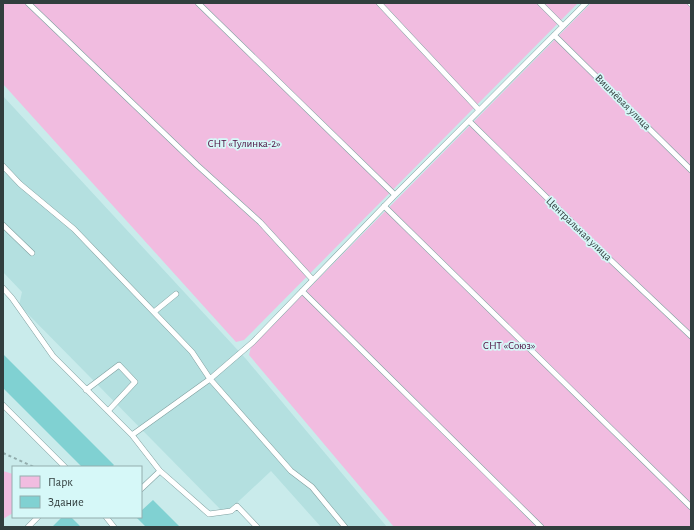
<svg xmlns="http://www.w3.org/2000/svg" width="694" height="530" viewBox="0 0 694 530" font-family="'Alegreya Sans',sans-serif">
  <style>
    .built { fill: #b4e0e0 }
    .green { fill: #f1bce0 }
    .building { fill: #80d1d2 }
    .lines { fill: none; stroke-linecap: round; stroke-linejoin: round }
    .lane-casing { stroke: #7f9f9f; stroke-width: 6 }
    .path { stroke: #91acac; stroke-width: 2; stroke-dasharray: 3 3; stroke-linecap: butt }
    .lane { stroke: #fff; stroke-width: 5 }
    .labels { text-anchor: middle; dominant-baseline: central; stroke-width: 3.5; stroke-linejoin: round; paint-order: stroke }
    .street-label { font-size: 11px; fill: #313e3e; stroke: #d6f8f8 }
    .park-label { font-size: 11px; fill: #4c0e3f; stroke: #d6f8f8 }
  </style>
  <rect width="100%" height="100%" fill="#c9ebeb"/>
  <!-- built -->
  <path class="built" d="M3 96 246 359 387 527H321L271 471 225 514 19 305 22 292 3 272Z"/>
  <!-- green -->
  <path class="green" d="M3 3H578L244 340 236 342 3 84Z
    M591 3H691V527H394L249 355 251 347Z
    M3 471 13 474V513L3 519Z"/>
  <!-- building -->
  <path class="building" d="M3 354 114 465 112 467H82L3 388Z
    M153 500 180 527H146L136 517H141V511Z
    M62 517H71L81 527H52Z"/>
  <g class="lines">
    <defs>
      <path id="lane" d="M28 3 197 165 260 222 313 280
        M198 3 395 195
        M379 3 479 110
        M540 3 563 26
        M690 3 691 4
        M554 35 691 170
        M469 121 602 252 691 336
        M3 166 20 184 74 229 192 352 210 379 291 471 312 487 345 527
        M384 206 691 507
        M3 225 32 253
        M3 288 12 298 53 356 132 435 160 471 209 514 231 511 237 506 257 527
        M302 291 541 527
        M154 312 176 294
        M86 390 119 365 135 382 108 411
        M3 405 65 467
        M132 435 210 379 253 342 395 195 586 3
        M141 489 160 471
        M106 517 114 527
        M28 527 38 517"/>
    </defs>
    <!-- lane casing -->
    <use href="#lane" class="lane-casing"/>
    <!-- path -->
    <path class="path" d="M3 453 34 467"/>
    <!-- lane -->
    <use href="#lane" class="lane"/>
  </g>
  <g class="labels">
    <!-- street labels -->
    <g class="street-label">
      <text transform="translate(623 102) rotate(45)">Вишнёвая улица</text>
      <text transform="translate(579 229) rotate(44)">Центральная улица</text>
    </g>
    <!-- park labels -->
    <g class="park-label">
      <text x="244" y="143">СНТ «Тулинка-2»</text>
      <text x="509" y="345">СНТ «Союз»</text>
    </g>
  </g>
  <!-- border -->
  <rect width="694" height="530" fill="none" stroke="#313e3e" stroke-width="8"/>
  <!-- legend -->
  <rect x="12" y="466" width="130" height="52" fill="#d6f8f8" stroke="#94aeae"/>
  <rect x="20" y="476" width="20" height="12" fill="#f1bce0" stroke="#94aeae"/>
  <text x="48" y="486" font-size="12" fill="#313e3e">Парк</text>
  <rect x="20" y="496" width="20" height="12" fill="#80d1d2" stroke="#94aeae"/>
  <text x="48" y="506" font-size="12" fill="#313e3e">Здание</text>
</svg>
